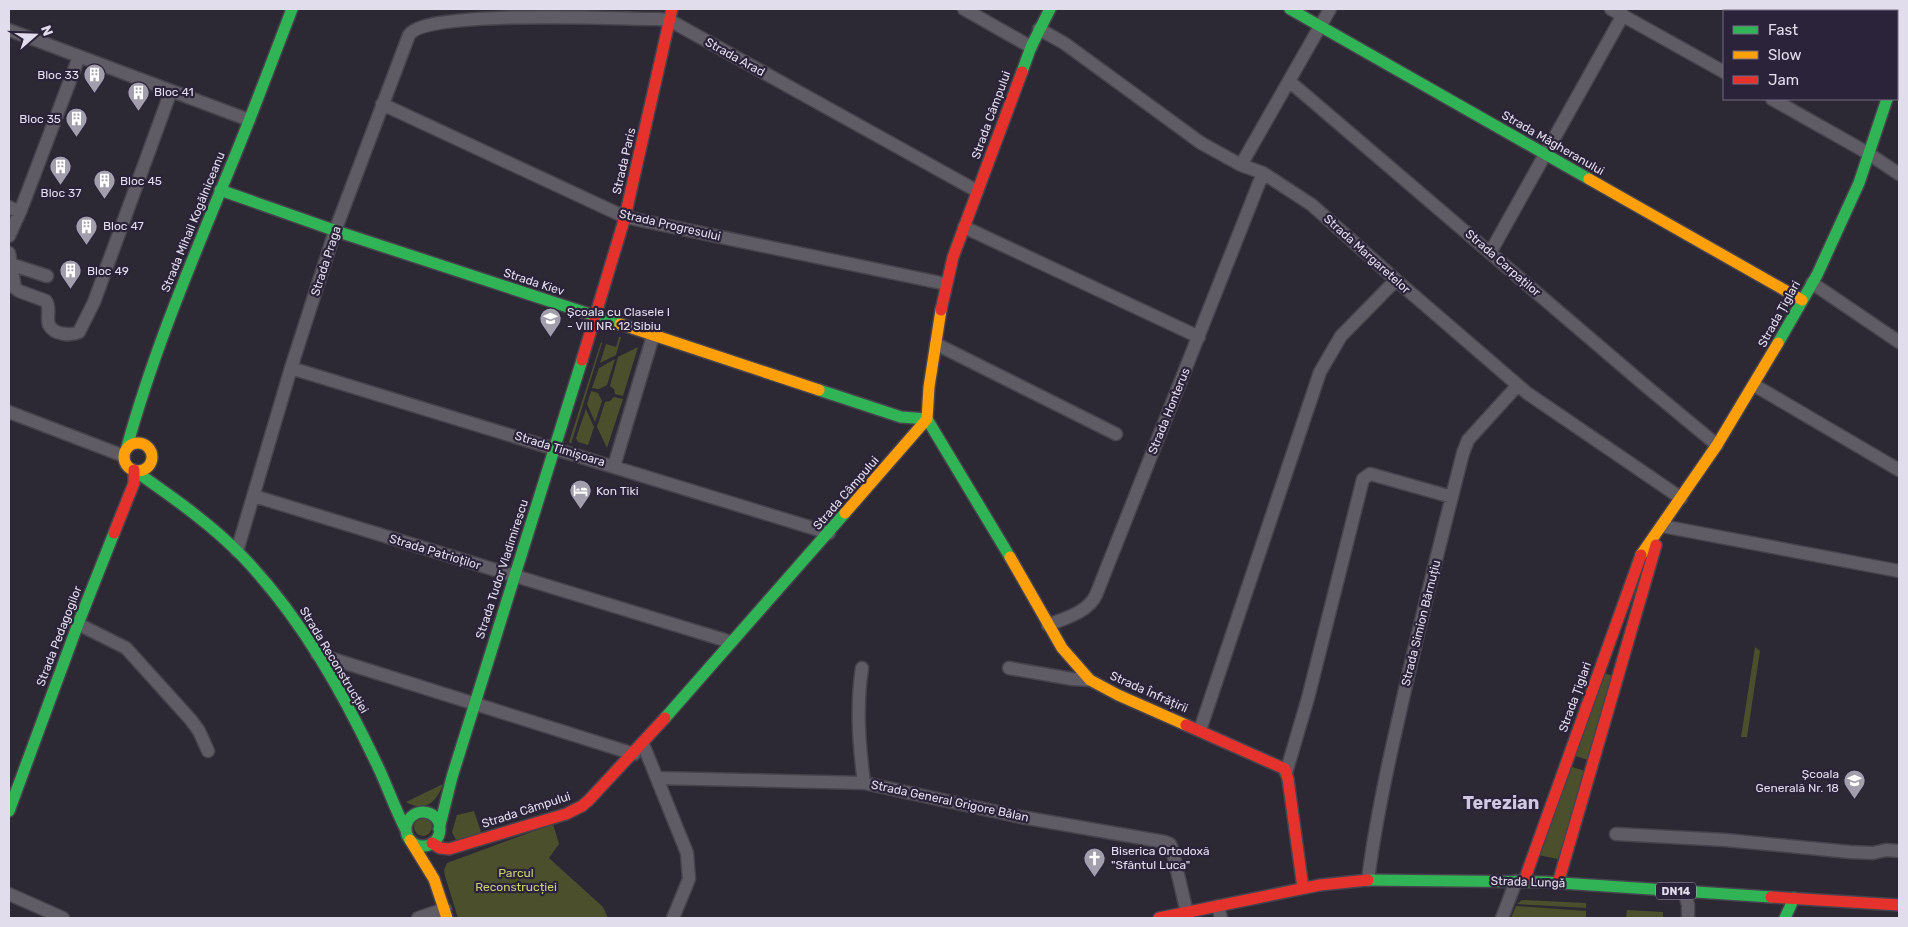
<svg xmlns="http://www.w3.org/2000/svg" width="1908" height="927" viewBox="0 0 1908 927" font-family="Rubik,sans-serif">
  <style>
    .green { fill: #4c4f2c }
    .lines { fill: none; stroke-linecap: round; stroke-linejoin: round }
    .street-casing { stroke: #46434d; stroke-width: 15 }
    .fast-casing { stroke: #46434d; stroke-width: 14 }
    .slow-casing { stroke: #46434d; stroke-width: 14 }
    .jam-casing { stroke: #46434d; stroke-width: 14 }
    .street { stroke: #5f5c65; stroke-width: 12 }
    .fast { stroke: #30b455; stroke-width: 11 }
    .slow { stroke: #ff9f0a; stroke-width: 11 }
    .jam { stroke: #e5322d; stroke-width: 11 }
    .rail { stroke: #686670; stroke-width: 3; stroke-dasharray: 2.5 5; stroke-linecap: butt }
    .labels { text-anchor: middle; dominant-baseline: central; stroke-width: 4.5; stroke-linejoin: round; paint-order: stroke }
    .shield { fill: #2b2339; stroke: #aba5b6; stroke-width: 1 }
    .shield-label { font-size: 11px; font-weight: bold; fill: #e2ddec }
    .street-label { font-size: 12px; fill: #e2ddec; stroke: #2b2339 }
    .poi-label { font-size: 12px; fill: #e2ddec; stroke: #2b2339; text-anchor: start }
    .park-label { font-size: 12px; fill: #cad276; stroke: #2b2339 }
    .district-label { font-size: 18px; font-weight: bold; fill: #d0c7e3; stroke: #2b2339 }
  </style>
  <rect width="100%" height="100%" fill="#2c2834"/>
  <!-- green -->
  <path class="green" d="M619 337H621L616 355 600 363 606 344 616 347Z
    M601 342 602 343 571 444 569 442Z
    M638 347 623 396 615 394 614 389 610 386 618 357Z
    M615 359 607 385 599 389 592 388 599 368Z
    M591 391 598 393 602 401 595 422 587 404Z
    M614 397 623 399 607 448 597 427 605 402 610 401Z
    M586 409 594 427 588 445 578 442 576 438Z
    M1755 647 1760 651 1747 737H1741Z
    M1601 672 1613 676 1588 760 1572 755Z
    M1569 766 1585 771 1558 859 1538 855Z
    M443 784C437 802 425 813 406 802Z
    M474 811 482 835 456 840 452 832 457 815Z
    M414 827a9 9 0 1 1 18 0a9 9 0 1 1-18 0Z
    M553 824 559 844 549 858 603 907 608 918H458L445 876 444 870 447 863Z
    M1522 900 1586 903V908L1517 904Z
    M1516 906 1586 911V918H1511Z
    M1627 910 1663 912V918H1626Z"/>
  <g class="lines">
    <defs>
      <path id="street" d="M964 9 1031 47
        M1611 9 1724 72
        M1039 29 1064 43 1201 143 1241 165 1263 173 1312 205 1396 280 1527 393 1681 498
        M9 30 249 120
        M1289 81 1647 387 1717 445
        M1772 99 1866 152 1899 174
        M382 104 625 217 946 284
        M1241 165 1330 9
        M9 207 20 212 79 57
        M964 227 1199 337
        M9 236 20 212
        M9 253 15 288 19 291 46 301C51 308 46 317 49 325 54 335 71 336 79 332L94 302 171 91
        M1490 253 1623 15
        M10 264 47 276
        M1812 283 1899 342
        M936 344 1116 434
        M291 368 829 533
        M1754 385 1899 470
        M9 412 124 456
        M614 466 653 336
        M254 496 731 642
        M1662 526 1899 571
        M237 551 291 368 335 231 409 35C426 9 620 19 658 19L669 20 977 191
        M78 624 126 648 191 720 199 731 208 751
        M1048 625C1066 618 1088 612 1096 595L1263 173
        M317 654 634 754
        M862 668C856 707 859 744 864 783
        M1009 668 1072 679 1090 680
        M1200 730 1320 372 1341 336 1396 280
        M643 744 687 853 689 879 673 918
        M1286 773 1308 698 1363 479 1370 474 1374 475 1452 497
        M657 778 864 783 1021 817 1165 842 1170 844 1172 849 1187 913
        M1616 834 1725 840 1850 852 1873 853 1886 850 1899 851
        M1368 880C1375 823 1387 768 1400 712 1419 625 1441 539 1463 453L1468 440 1518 385
        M1684 891 1688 905V918
        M9 894 63 918
        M1218 906 1221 918
        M418 918 445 909
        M1502 918 1516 881"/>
      <path id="fast" d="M1290 9 1589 179
        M1022 72 1031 47 1050 9
        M220 190 342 233 620 324
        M1778 343 1817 275 1859 183 1887 99
        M819 390 901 417 927 419 1010 557
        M127 447C155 345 197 249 237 151 256 104 274 56 292 9
        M135 471C172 497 210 523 242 556 301 617 344 694 380 771 389 791 396 811 406 830
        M665 718 845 513
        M9 811 78 624 114 533
        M406 829a17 17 0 1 1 34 0a17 17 0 1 1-34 0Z
        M439 829 452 777 582 360
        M1368 880 1546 882 1771 897
        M1785 918 1794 898"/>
      <path id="slow" d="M1589 179 1802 300
        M620 324 819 390
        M124 457a14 14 0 1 1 28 0a14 14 0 1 1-28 0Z
        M845 513 927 419 929 387 941 310
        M1641 555 1717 445 1778 343
        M1010 557 1062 648 1090 680 1118 695 1186 725
        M410 840 434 879 447 918"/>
      <path id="jam" d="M1897 65 1899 57
        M941 310 953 257 1022 72
        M582 360 625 217 672 9
        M114 533 134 483V470
        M1186 725 1285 769 1288 779 1303 888
        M432 843 440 848 449 849 566 814 582 806 589 800 665 718
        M1524 881 1641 555
        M1558 883 1656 545
        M1771 897 1899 905
        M1159 918 1320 885 1368 880"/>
    </defs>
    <!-- street casing -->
    <use href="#street" class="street-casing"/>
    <!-- fast casing -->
    <use href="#fast" class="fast-casing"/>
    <!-- slow casing -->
    <use href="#slow" class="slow-casing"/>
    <!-- jam casing -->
    <use href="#jam" class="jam-casing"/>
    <!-- street -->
    <use href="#street" class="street"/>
    <!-- fast -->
    <use href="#fast" class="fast"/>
    <!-- slow -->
    <use href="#slow" class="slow"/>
    <!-- jam -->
    <use href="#jam" class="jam"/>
    <!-- rail -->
    <path class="rail" d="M1812 9 1816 11
      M1897 60 1899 62"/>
  </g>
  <!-- icons -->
  <defs>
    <symbol id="building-pin" viewBox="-11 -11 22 30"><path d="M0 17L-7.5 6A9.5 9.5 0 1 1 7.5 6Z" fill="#a29eac" stroke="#2b2339"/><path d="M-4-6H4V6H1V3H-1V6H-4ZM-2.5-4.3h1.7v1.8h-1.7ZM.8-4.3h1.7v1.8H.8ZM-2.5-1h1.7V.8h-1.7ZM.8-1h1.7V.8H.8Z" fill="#fff"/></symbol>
    <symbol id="school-pin" viewBox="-11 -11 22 30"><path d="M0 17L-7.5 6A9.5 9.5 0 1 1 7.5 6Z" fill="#a29eac" stroke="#2b2339"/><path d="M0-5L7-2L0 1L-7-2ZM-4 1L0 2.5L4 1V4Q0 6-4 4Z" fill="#fff"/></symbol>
    <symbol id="hotel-pin" viewBox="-11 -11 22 30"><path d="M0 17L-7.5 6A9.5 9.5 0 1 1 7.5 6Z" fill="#a29eac" stroke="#2b2339"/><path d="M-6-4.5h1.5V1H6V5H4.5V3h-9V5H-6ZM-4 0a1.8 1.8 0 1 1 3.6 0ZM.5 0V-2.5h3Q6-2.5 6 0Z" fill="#fff"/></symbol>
    <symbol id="church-pin" viewBox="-11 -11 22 30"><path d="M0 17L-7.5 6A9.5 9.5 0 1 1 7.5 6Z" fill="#a29eac" stroke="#2b2339"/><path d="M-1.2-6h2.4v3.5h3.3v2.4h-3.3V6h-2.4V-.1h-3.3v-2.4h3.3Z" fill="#fff"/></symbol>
  </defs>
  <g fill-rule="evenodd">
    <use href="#building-pin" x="82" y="62" width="25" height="34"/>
    <use href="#building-pin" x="126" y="80" width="25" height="34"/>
    <use href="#building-pin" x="64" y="106" width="25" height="34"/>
    <use href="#building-pin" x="48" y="154" width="25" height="34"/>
    <use href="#building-pin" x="92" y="168" width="25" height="34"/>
    <use href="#building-pin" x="74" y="214" width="25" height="34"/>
    <use href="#building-pin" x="58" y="258" width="25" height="34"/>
    <use href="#school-pin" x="538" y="306" width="25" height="34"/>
    <use href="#hotel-pin" x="568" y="478" width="25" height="34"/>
    <use href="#school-pin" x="1842" y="768" width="25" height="34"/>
    <use href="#church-pin" x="1082" y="846" width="25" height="34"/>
  </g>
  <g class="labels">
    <!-- shield labels -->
    <rect class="shield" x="1656" y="882.5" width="40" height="17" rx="4"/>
    <g class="shield-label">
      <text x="1676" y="891">DN14</text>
    </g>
    <!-- street labels -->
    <g class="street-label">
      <text transform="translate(735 57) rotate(29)">Strada Arad</text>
      <text transform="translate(991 115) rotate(-70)">Strada Câmpului</text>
      <text transform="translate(1553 143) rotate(30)">Strada Măgheranului</text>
      <text transform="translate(624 161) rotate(-77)">Strada Paris</text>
      <text transform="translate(193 222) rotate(-68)">Strada Mihail Kogălniceanu</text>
      <text transform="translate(670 225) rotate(13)">Strada Progresului</text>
      <text transform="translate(1367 254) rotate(42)">Strada Margaretelor</text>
      <text transform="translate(326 261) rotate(-72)">Strada Praga</text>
      <text transform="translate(1503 263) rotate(41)">Strada Carpaților</text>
      <text transform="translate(534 282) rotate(18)">Strada Kiev</text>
      <text transform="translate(1779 314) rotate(-61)">Strada Țiglari</text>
      <text transform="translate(1169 411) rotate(-68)">Strada Honterus</text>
      <text transform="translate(560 449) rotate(17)">Strada Timișoara</text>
      <text transform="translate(846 493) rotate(-49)">Strada Câmpului</text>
      <text transform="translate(435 552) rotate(17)">Strada Patrioților</text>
      <text transform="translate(502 569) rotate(-72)">Strada Tudor Vladimirescu</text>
      <text transform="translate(1421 623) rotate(-76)">Strada Simion Bărnuțiu</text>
      <text transform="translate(59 636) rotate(-69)">Strada Pedagogilor</text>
      <text transform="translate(334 660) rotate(59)">Strada Reconstrucției</text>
      <text transform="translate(1149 692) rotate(24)">Strada Înfrățirii</text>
      <text transform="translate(1575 697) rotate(-70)">Strada Țiglari</text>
      <text transform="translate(950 801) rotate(12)">Strada General Grigore Bălan</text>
      <text transform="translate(526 810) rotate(-18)">Strada Câmpului</text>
      <text transform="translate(1528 882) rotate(2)">Strada Lungă</text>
    </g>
    <!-- poi labels -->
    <g class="poi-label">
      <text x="79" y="75" text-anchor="end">Bloc 33</text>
      <text x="154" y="92">Bloc 41</text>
      <text x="61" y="119" text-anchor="end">Bloc 35</text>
      <text x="120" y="181">Bloc 45</text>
      <text x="61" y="193" text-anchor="middle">Bloc 37</text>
      <text x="103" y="226">Bloc 47</text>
      <text x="87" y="271">Bloc 49</text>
      <text x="567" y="312">Școala cu Clasele I<tspan x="567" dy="14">- VIII NR. 12 Sibiu</tspan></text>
      <text x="596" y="491">Kon Tiki</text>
      <text x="1839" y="774" text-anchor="end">Școala<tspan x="1839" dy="14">Generală Nr. 18</tspan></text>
      <text x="1111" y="851">Biserica Ortodoxă<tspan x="1111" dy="14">"Sfântul Luca"</tspan></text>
    </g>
    <!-- park labels -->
    <g class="park-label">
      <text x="516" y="873">Parcul<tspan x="516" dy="14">Reconstrucției</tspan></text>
    </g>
    <!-- district labels -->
    <g class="district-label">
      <text x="1501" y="803">Terezian</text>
    </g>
  </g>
  <!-- border -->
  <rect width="1908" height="927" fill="none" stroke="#e2ddec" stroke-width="20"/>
  <!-- legend -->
  <rect x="1723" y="10" width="175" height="90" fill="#2b2339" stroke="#746d81"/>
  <rect x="1733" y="26" width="25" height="8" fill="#30b455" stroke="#746d81"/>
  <text x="1768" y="35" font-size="15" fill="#e2ddec">Fast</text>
  <rect x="1733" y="51" width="25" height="8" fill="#ff9f0a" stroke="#746d81"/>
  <text x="1768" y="60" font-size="15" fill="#e2ddec">Slow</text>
  <rect x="1733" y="76" width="25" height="8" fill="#e5322d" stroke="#746d81"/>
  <text x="1768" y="85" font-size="15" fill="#e2ddec">Jam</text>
  <!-- north arrow -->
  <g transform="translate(35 35) rotate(70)" stroke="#2b2339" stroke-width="4" paint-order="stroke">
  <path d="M0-4L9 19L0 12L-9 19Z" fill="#e2ddec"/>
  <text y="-8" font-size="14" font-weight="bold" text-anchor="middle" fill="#e2ddec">N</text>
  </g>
</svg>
